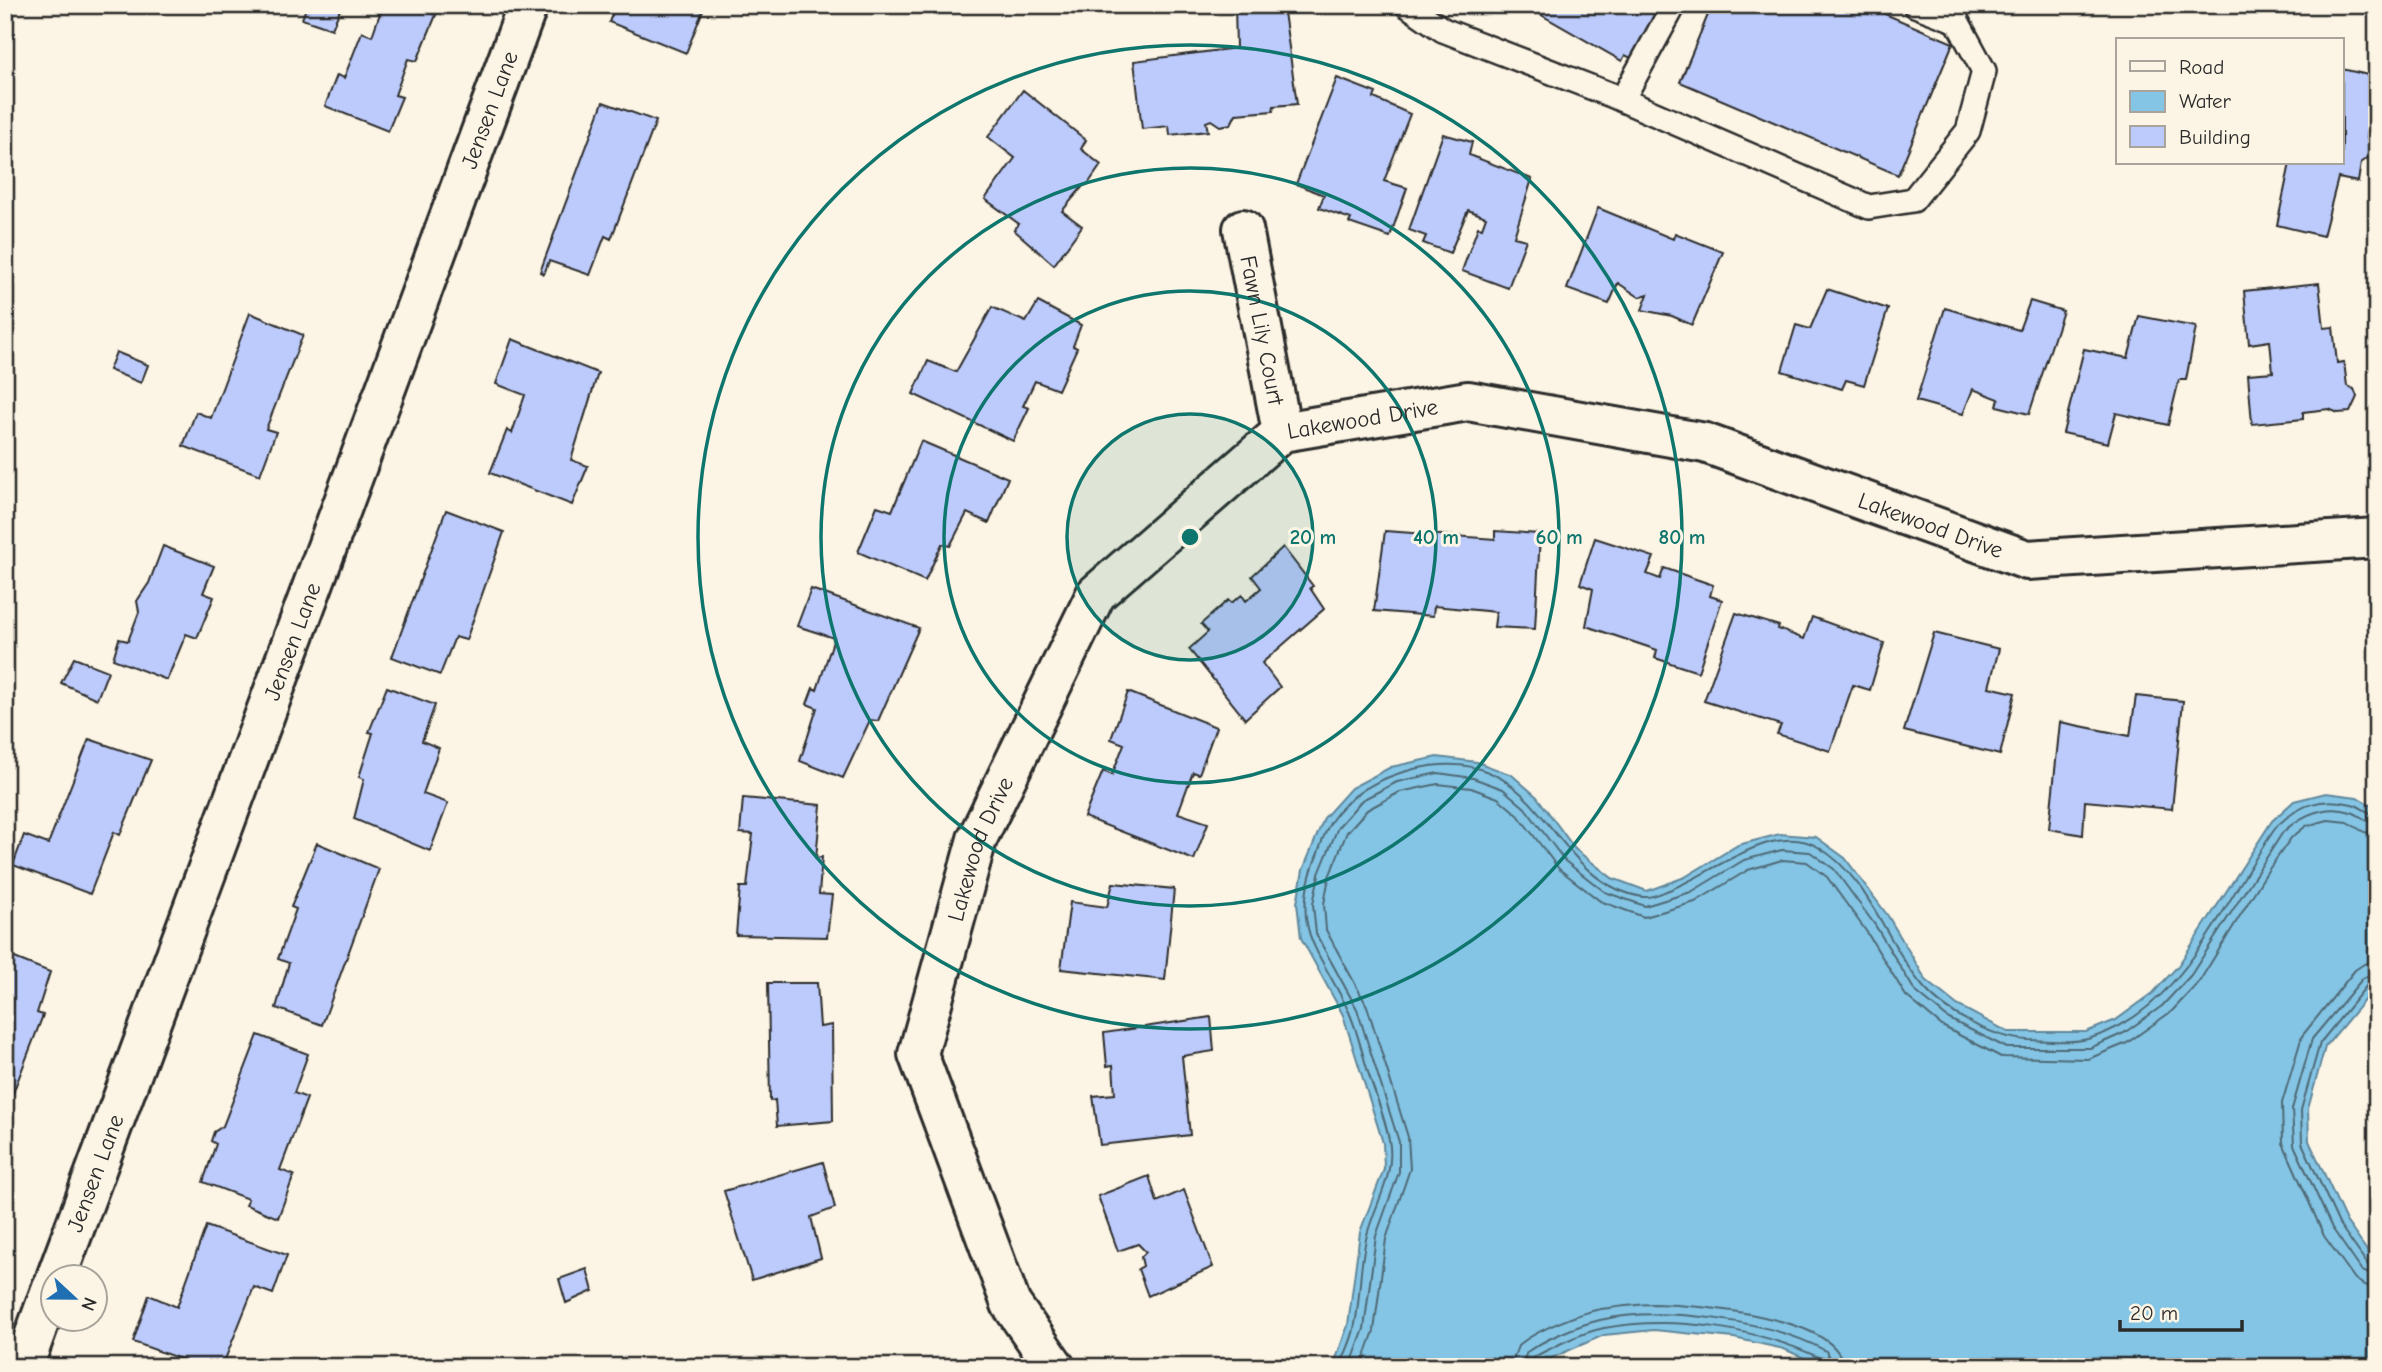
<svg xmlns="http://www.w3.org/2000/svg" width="2382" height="1372" viewBox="0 0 2382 1372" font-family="'Comic Neue',sans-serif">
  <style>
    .water { fill: #84c5e5; stroke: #60879b; stroke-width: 2 }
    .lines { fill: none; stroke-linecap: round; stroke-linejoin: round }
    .shore { stroke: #4f6975; stroke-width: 2 }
    .building { fill: #bccbfb; stroke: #2b2b2b; stroke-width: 2 }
    .lane-casing { stroke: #2b2b2b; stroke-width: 28 }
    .street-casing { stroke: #2b2b2b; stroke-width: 44 }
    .lane { stroke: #fcf5e5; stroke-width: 23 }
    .street { stroke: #fcf5e5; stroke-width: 38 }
    .ring { fill: none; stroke: #0f766e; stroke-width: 3.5 }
    .labels { text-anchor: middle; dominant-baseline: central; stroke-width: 6; stroke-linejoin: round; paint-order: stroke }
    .street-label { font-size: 23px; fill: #2b2b2b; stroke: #fcf5e5 }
    .centre { fill: #0f766e; stroke: #fcf5e5; stroke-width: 3.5 }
    .ring-label { font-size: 21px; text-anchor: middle; font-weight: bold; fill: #0f766e; stroke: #fcf5e5; stroke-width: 6; stroke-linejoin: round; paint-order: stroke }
  </style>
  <rect width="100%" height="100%" fill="#fcf5e5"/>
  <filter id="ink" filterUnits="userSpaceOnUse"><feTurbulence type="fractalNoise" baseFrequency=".0143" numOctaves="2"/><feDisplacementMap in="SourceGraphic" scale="14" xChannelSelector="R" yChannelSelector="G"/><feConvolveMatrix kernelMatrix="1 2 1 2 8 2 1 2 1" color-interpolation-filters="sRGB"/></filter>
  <g filter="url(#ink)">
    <!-- water -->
    <path class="water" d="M1437 757 1477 762 1512 775 1537 797 1575 849 1612 878 1647 891 1685 877 1738 845 1780 834 1816 837 1845 858 1888 916 1926 980 1957 1005 2008 1032H2086L2116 1020 2153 993 2178 966 2272 821 2294 801 2326 793 2357 797 2377 809V985L2325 1047 2308 1109 2309 1141 2346 1221 2377 1265V1367H1824L1784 1349 1734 1338 1654 1330 1604 1335 1531 1367H1333L1348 1325 1360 1232 1384 1169 1383 1143 1343 1015 1301 938 1297 903 1303 870 1324 818 1351 788 1391 767Z"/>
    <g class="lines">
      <!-- shore -->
      <path class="shore" d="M2377 962 2364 964 2355 970 2302 1036 2282 1103 2283 1143 2324 1236 2355 1279 2364 1285 2377 1287
        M2377 973 2363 978 2312 1039 2292 1109 2294 1145 2332 1228 2362 1271 2377 1277
        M2377 981 2368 984 2320 1043 2301 1110 2302 1143 2339 1224 2368 1265 2377 1268
        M1340 1367C1345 1353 1353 1339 1355 1324 1361 1295 1359 1265 1367 1235 1375 1203 1396 1175 1389 1140 1385 1117 1375 1094 1368 1072 1362 1052 1357 1030 1349 1012 1319 948 1287 929 1318 853 1322 842 1325 830 1332 820 1351 792 1382 777 1414 769 1548 738 1543 881 1643 897 1652 898 1661 893 1669 890 1710 876 1772 820 1818 847 1868 876 1885 940 1920 983 1943 1012 1992 1038 2028 1040 2048 1040 2073 1044 2091 1038 2185 1009 2224 899 2277 826 2299 805 2321 796 2352 804 2361 806 2367 814 2377 815
        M1350 1367 1364 1329 1376 1236 1399 1172V1142L1357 1009 1316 934 1313 904 1319 874 1338 827 1362 800 1397 782 1438 773 1473 778 1503 789 1525 808 1565 861 1605 892 1645 906 1691 892 1744 860 1782 850 1810 852 1834 869 1875 925 1915 991 1949 1019 2007 1048H2090L2124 1033 2162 1006 2191 975 2283 832C2302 815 2325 804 2351 812 2361 815 2366 823 2377 824
        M1361 1367 1374 1331 1386 1239 1410 1169 1408 1137 1367 1006 1326 930 1324 904 1329 877 1347 832 1367 810 1400 792 1438 784 1471 788 1498 798 1518 815 1559 869 1600 901 1644 917 1695 902 1748 870 1782 860 1807 862 1827 877 1866 931 1906 996 1942 1026 2001 1057 2088 1059 2127 1043 2172 1011 2199 982 2267 872 2291 838 2306 826 2328 820 2347 822 2364 832 2377 834
        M1510 1367 1518 1346C1534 1331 1579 1313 1601 1309 1618 1307 1638 1304 1655 1304 1694 1305 1841 1316 1843 1367
        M1521 1367 1527 1352C1547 1338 1576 1326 1600 1320 1662 1306 1771 1320 1826 1351L1833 1367
        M1530 1367 1534 1357C1555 1346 1580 1333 1604 1328 1674 1315 1756 1328 1820 1358L1824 1367"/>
    </g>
    <!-- building -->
    <path class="building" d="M307 5H342L332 29 302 19Z
      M383 5H412L436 15 417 61 408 59 395 95 402 97 388 131 325 106 337 75 344 78 362 32 372 36Z
      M616 5H705L686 53 609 22Z
      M1235 5H1283L1297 104 1274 106 1273 111 1236 114 1231 124 1220 126 1211 120 1206 122 1208 131 1170 135 1169 126 1142 129 1134 61 1236 48Z
      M1524 5H1660L1631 58 1625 55 1622 61Z
      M1712 5H1864L1953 43 1898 175 1680 82Z
      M2342 69 2377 77 2367 137 2371 144 2369 157 2361 163 2358 182 2338 178 2323 236 2277 225 2290 163H2342Z
      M1337 78 1376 93 1374 98 1410 114 1384 181 1407 188 1390 237 1349 223 1351 219 1319 208 1324 195 1296 184Z
      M1023 90 1086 140 1081 149 1101 165 1088 184 1083 186 1062 211 1082 226 1054 265 1014 230 1019 224 985 199 1015 158 988 137Z
      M603 102 656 121 611 239 605 236 590 275 549 261 544 274 540 272Z
      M1443 134 1472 142 1469 155 1532 179 1514 237 1526 240 1508 288 1462 271 1478 227 1482 228 1486 217 1468 210 1450 253 1423 243 1426 236 1409 230Z
      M1598 208 1673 239 1675 233 1723 252 1692 325 1672 316 1642 310 1648 294 1639 297 1618 283 1609 304 1567 289Z
      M2319 283 2324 328 2333 327 2337 363 2344 362 2347 386 2354 389 2357 397 2350 412 2338 413 2329 409 2303 412V419L2252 424 2248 374 2273 372 2270 341 2249 344 2244 291Z
      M1827 289 1888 309 1864 385 1846 380 1842 389 1782 371 1796 325 1810 329Z
      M2030 301 2063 311 2029 414 1997 406 1999 399 1973 389 1963 414 1916 401 1945 308 2019 330Z
      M1038 302 1081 325 1073 346 1077 348 1058 390 1035 381 1023 406 1029 408 1013 441 913 394 928 361 956 372 992 307 1026 322Z
      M250 313 303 335 266 429 276 432 260 475 183 446 196 412 211 418Z
      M2139 316 2196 327 2186 380H2179L2168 425 2116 413 2108 443 2063 433 2084 349 2128 358Z
      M512 339 598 373 571 460 588 466 572 505 490 473 507 430 512 433 525 395 496 384Z
      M116 352 148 365 141 383 109 370Z
      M921 441 1008 478 989 523 967 513 950 546 942 544 925 581 858 552 877 506 892 511Z
      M446 510 504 532 466 640 455 637 440 675 392 657Z
      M1385 531 1495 539V531L1540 534 1535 629 1494 627 1496 612 1434 606 1433 616 1374 611Z
      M1595 538 1654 557 1647 574 1660 579 1664 568 1713 585 1710 596 1722 600 1698 672 1655 658 1657 650 1586 626 1593 589 1580 584Z
      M163 546 214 566 203 593 214 597 197 638 186 634 167 680 113 659 119 639 128 641 139 612 137 601 149 583Z
      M1283 547 1313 586 1310 588 1324 609 1262 663 1280 687 1245 719 1189 649 1208 632 1201 624 1228 600 1231 603 1242 595 1246 601 1261 588 1252 576Z
      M811 589 919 628 878 721 870 720 843 778 800 761 817 708 807 704 813 688 817 690 834 638 797 626Z
      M1736 613 1779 626 1778 629 1804 639 1812 617 1884 643 1870 690 1853 685 1830 751 1777 734 1781 725 1704 701Z
      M1934 633 1999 649 1989 687 2015 693 2000 755 1904 731Z
      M74 658 108 671 97 699 61 683Z
      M387 687 435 705 422 741 439 748 423 794 448 803 430 851 354 819 364 779 359 777 373 733 369 732Z
      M1128 692 1216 727 1199 774 1193 772 1178 813 1208 823 1194 860 1084 817 1103 771 1112 775 1124 744 1111 739Z
      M2136 696 2183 701 2172 809 2085 801 2083 835 2049 829 2060 722 2130 736Z
      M89 739 151 760 120 835 114 832 90 894 13 865 24 835 48 844Z
      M743 798 821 805 816 858 822 857 819 894 832 895 827 937 736 935 740 887H747L753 834 740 833Z
      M317 843 379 869 322 1025 276 1008 289 963 278 959 296 909 291 907Z
      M1113 883 1174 889 1165 980 1061 969 1070 902 1107 907Z
      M7 955 50 972 37 1013 43 1015 11 1098 5 1096Z
      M768 983H817L820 1027 832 1025 833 1121 777 1126 775 1100 770 1101Z
      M1211 1017 1214 1051 1182 1056 1190 1135 1100 1145 1093 1096 1115 1094 1113 1065 1107 1066 1104 1033Z
      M258 1035 308 1054 294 1093 307 1098 280 1170 294 1175 278 1218 246 1205 248 1199 203 1182 216 1144 211 1141 214 1132 223 1126Z
      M823 1162 835 1208 811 1217 821 1258 752 1280 724 1191Z
      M1149 1176 1157 1202 1184 1190 1213 1267 1148 1296 1138 1269 1143 1266 1141 1257 1146 1252 1138 1244 1118 1251 1098 1196Z
      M206 1226 287 1255 273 1294 254 1287 222 1367H203L133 1342 149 1295 177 1307Z
      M587 1269 593 1291 566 1303 559 1279Z"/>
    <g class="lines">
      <defs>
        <path id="lane" d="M1407 5 1443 30 1611 95 1869 207 1913 200 1968 131 1984 71 1957 21 1915 5
          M1622 100 1674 5"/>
        <g id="street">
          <path id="s1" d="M1243 229 1282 432"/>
          <path id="s2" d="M56 1278 528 5"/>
          <path d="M23 1367 52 1287"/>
          <path id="s3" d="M1055 1367 1011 1304 918 1054 977 839 1096 594 1282 432 1468 401 1705 443 2027 560 2377 538"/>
        </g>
      </defs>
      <!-- lane casing -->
      <use href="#lane" class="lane-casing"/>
      <!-- street casing -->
      <use href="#street" class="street-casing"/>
      <!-- lane -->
      <use href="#lane" class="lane"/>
      <!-- street -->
      <use href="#street" class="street"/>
    </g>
  </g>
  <!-- distance rings -->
  <circle cx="1190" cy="537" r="123" fill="#0f766e" fill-opacity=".12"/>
  <g class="ring">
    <circle cx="1190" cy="537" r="123"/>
    <circle cx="1190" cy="537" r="246"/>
    <circle cx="1190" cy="537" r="369"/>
    <circle cx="1190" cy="537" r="492"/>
  </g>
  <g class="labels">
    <!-- street labels -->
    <g class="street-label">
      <text stroke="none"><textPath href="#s2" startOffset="1246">Jensen Lane</textPath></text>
      <text stroke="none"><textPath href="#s1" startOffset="103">Fawn Lily Court</textPath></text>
      <text stroke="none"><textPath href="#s3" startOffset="1167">Lakewood Drive</textPath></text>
      <text stroke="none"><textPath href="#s3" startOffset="1755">Lakewood Drive</textPath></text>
      <text stroke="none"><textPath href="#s2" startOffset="679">Jensen Lane</textPath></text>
      <text stroke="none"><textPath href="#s3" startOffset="558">Lakewood Drive</textPath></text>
      <text stroke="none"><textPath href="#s2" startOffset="112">Jensen Lane</textPath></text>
    </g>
  </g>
  <circle cx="1190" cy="537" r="10" class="centre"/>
  <g class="ring-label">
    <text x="1313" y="544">20 m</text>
    <text x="1436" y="544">40 m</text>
    <text x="1559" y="544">60 m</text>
    <text x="1682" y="544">80 m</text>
  </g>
  <!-- margin -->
  <rect width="2382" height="1372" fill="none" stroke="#fcf5e5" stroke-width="28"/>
  <rect x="14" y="14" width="2354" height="1344" fill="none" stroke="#2b2b2b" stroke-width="2.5" filter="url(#ink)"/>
  <!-- legend -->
  <rect x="2116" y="38" width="228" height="126" fill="#fcf5e5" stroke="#a8a49b" stroke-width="2"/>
  <rect x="2130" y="61" width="35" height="10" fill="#fcf5e5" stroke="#a8a49b" stroke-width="2"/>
  <text x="2179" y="74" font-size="21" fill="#2b2b2b">Road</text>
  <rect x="2130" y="91" width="35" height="21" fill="#84c5e5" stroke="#a8a49b" stroke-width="2"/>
  <text x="2179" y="108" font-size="21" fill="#2b2b2b">Water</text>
  <rect x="2130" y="126" width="35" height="21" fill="#bccbfb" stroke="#a8a49b" stroke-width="2"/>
  <text x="2179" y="144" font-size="21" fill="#2b2b2b">Building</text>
  <!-- north arrow -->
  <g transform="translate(74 1298) rotate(112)"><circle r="33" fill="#fcf5e5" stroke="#a8a49b" stroke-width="2"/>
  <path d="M0-5L12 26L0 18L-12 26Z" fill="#1f6fb2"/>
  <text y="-10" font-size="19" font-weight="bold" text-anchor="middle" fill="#2b2b2b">N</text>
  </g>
  <!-- scale -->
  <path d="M2120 1320v10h122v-10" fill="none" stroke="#2b2b2b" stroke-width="3.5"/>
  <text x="2130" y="1320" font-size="21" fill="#2b2b2b" stroke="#fcf5e5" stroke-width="5" paint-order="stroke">20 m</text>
</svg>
